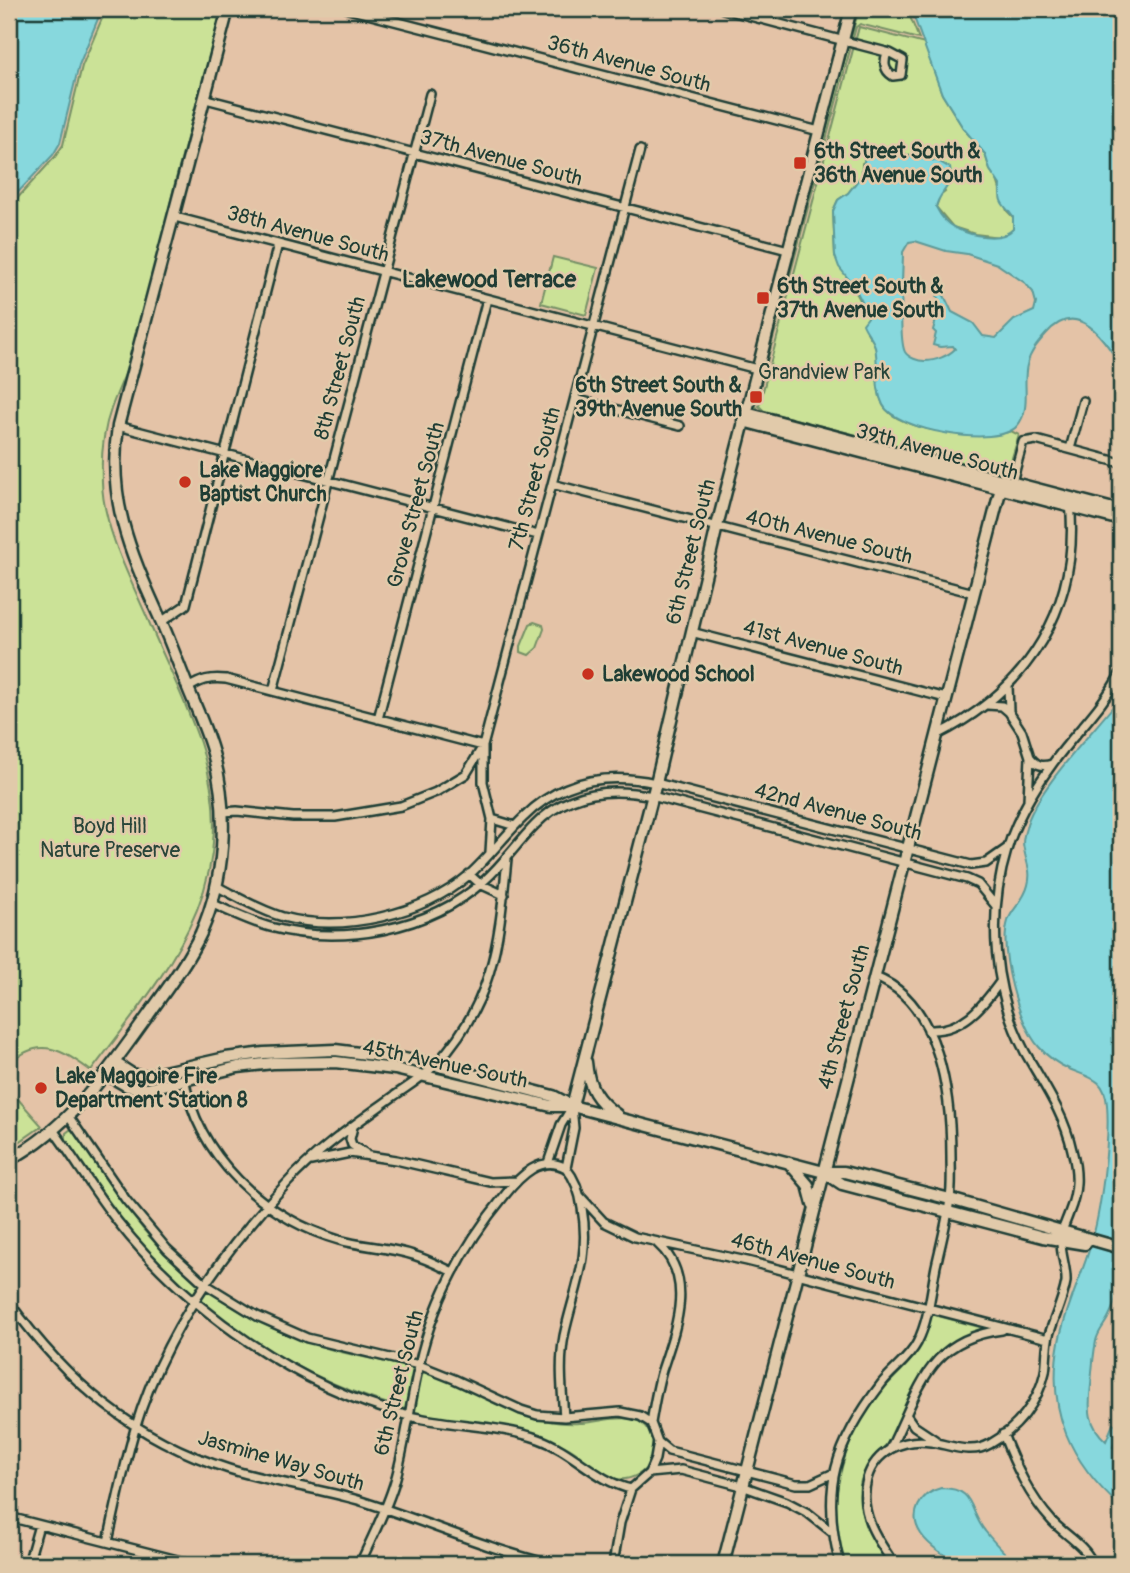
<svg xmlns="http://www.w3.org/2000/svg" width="1130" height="1573" viewBox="0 0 1130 1573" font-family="Pangolin,sans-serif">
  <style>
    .green { fill: #cbe297; stroke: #759066; stroke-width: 2 }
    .water { fill: #87d8dd; stroke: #5d9a99; stroke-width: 2; fill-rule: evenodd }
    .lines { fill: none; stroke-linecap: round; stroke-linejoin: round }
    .street-casing { stroke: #1f3d34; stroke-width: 12 }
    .secondary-casing { stroke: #1f3d34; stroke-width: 15 }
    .street { stroke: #e1caaa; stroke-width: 7 }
    .secondary { stroke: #e1caaa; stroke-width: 10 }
    .poi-dot { fill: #c8321e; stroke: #e1caaa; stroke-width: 2.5 }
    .labels { text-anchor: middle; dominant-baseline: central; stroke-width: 5; stroke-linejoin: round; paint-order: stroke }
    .street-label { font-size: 21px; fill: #1f3d34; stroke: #e1caaa }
    .poi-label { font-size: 21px; font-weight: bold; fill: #1f3d34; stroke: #e1caaa; text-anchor: start }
    .park-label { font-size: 21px; fill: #284539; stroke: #e1caaa }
    .neighbourhood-label { font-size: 23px; font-weight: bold; fill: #1f3d34; stroke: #e1caaa }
  </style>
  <rect width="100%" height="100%" fill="#e4c3a7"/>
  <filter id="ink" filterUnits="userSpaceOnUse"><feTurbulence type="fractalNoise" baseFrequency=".0143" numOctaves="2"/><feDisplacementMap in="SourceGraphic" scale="14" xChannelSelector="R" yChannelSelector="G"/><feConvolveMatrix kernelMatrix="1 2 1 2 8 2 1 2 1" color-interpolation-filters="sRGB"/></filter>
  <g filter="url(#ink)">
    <!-- green -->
    <path class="green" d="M106 9H222C207 66 191 122 176 179 163 233 152 287 137 340 131 364 119 386 111 409 103 431 101 459 102 482 103 528 131 580 149 622 166 662 186 702 200 743 246 883 170 967 91 1071 62 1050 40 1035 9 1064V218L14 202 55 157 63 145 82 66Z
      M859 9H907L919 39 860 24 856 27 853 38 851 37Z
      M859 27 925 44 942 94 963 128 985 154 990 170 997 180 1007 211 1013 217V229L1009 234 1000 237 975 234 953 227 936 207 940 196 945 192 924 158 883 151 862 163V175L848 193 838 200 833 211 835 256 870 317 867 332C869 336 874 341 875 346 881 365 874 386 883 405 897 432 985 441 1011 431L1019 435 1007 474 764 411 759 406Z
      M848 46H851L757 399 756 406 760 412 750 410Z
      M553 257 598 268 586 315 541 303Z
      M534 622 543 625 544 629 537 648 529 655 521 652V646L530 624Z
      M9 1089 42 1126 9 1149Z
      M71 1129C92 1147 111 1187 129 1211 178 1279 251 1328 333 1350 368 1359 403 1364 437 1376 473 1389 505 1413 543 1420 554 1422 567 1424 579 1423 604 1423 644 1404 652 1441 659 1468 631 1486 607 1477 596 1472 588 1463 579 1455 541 1425 468 1425 420 1413 302 1383 200 1317 123 1223 102 1197 84 1168 66 1140V1133Z
      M931 1314 983 1328C968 1336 953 1339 940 1351 913 1376 910 1417 886 1445 875 1458 863 1467 860 1485 856 1516 872 1541 890 1564H845C822 1513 843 1440 876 1397 890 1380 911 1365 921 1344 925 1335 927 1324 931 1314Z"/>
    <!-- water -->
    <path class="water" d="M9 9H102L79 65 60 143 53 155 9 202Z
      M911 9H1121V366C1105 340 1078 297 1046 334 1038 343 1030 352 1027 365 1022 384 1032 409 1017 426 997 449 896 430 883 405 874 387 879 366 875 347 874 340 866 332 863 324L869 316 854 286 839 267 835 256 833 211 838 200 848 193 862 175 865 154 875 151 938 161 950 168C954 187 939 191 936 207 940 215 947 224 955 228 970 235 1000 243 1013 229V217C1003 202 999 207 1000 185L990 170 985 154 963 128 942 94ZM915 241 946 251 967 254 997 264 1025 283 1033 292 1036 303 1034 311 1014 320 996 338 983 336 973 323 952 312 937 281 935 287 940 307 933 330 936 333 933 345 940 347 953 346 955 349C948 356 935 361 925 361 918 361 909 358 905 352 898 339 903 271 903 252L909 242Z
      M1121 691V1241L1115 1258 1120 1261C1124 1276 1116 1302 1109 1316 1105 1325 1098 1331 1096 1341 1093 1356 1092 1371 1091 1385 1088 1409 1088 1425 1106 1441L1113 1424 1121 1427 1113 1447 1121 1455V1507C1070 1462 1046 1411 1059 1342 1065 1309 1081 1278 1090 1247 1101 1213 1110 1141 1107 1105 1105 1078 1090 1078 1069 1069 1057 1064 1047 1056 1039 1047 1018 1023 999 952 1008 921 1011 909 1024 902 1028 885 1032 871 1026 862 1024 849 1022 843 1024 834 1026 828 1033 794 1092 733 1115 704Z
      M941 1488C976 1488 968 1510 985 1531 994 1543 1006 1554 1016 1564 1002 1564 974 1568 961 1563 948 1559 929 1546 921 1534 908 1515 920 1493 941 1488Z"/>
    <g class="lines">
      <defs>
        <path id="street" d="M348 9 819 131
          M723 9 890 53 903 60 901 75 893 76C883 70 884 62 887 52
          M206 99 788 250
          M175 217 757 369
          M575 399 680 426
          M118 426 538 535
          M1070 449 1083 401
          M1012 482 1023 442 1036 440 1121 463
          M552 484 974 593
          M161 622 186 605 278 244
          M691 632 946 698
          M1008 686 1009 711
          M188 688C201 680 210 677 226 679L483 746 466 774 436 792 401 806 335 817H293L237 811 223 812
          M273 691 430 94
          M987 705 1002 706 1009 712 1022 732 1030 757 1028 800
          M378 719 487 299
          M937 735C1028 690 1081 606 1070 503
          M1030 757C1037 766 1042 767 1052 764
          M492 819 515 826
          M490 852 492 819 483 782V746L640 150
          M469 874 480 884 504 895
          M216 886C238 897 259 910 283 917 343 933 422 915 469 875 489 857 505 835 524 817 561 780 606 772 656 783L971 865 986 863 1006 849
          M211 903C230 912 249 921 270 927 341 946 429 931 485 880 504 863 517 843 535 825 567 792 609 787 652 796L967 879 978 884 996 906
          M928 1030C962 1032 982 1007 1000 982
          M184 1077C197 1156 264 1218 339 1240 363 1247 390 1247 413 1255 427 1259 440 1266 453 1272
          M69 1117 126 1200 167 1249 205 1284 257 1316 307 1338 419 1365 454 1379 521 1410 537 1415 564 1417 620 1412 640 1416 651 1423 658 1442 655 1459 649 1473 631 1489
          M353 1127 350 1139 352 1145 365 1153
          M54 1131C76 1161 95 1193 118 1222 188 1311 299 1388 409 1416 450 1426 500 1425 539 1439 573 1451 596 1481 631 1489
          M311 1161 350 1153 396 1160 490 1182 516 1181
          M548 1163 561 1125 572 1107
          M580 1196 604 1222 635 1237 747 1261 1048 1339
          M9 1302C67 1382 133 1439 229 1469 271 1482 316 1488 358 1500 423 1520 484 1548 550 1564
          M907 1416 914 1426 935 1440
          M564 1417C562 1390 559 1363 564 1336 574 1289 591 1259 582 1208 580 1193 576 1180 566 1168
          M651 1423C654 1405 657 1387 662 1370 676 1328 696 1277 657 1243
          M1003 1434C1015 1465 1029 1496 1052 1521 1065 1535 1085 1545 1093 1564
          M658 1442 669 1451 681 1454 796 1484H810L834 1473
          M891 1447C920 1389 928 1339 1002 1330
          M649 1473 681 1470 742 1486 787 1502 808 1513 832 1532
          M9 1517 193 1564
          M108 1542C116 1504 124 1466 135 1429 163 1335 221 1253 287 1183 318 1149 357 1123 394 1096 408 1086 424 1077 436 1064 495 1001 499 939 507 859
          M28 1564 39 1525
          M360 1564C372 1537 387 1509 395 1481 406 1443 410 1403 419 1365 433 1301 464 1245 505 1195 520 1176 541 1154 566 1168L574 1128 572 1106
          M613 1564 620 1523 631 1489
          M840 1564C820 1488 835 1444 882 1383 893 1369 909 1359 917 1343 929 1320 931 1291 936 1266 941 1244 947 1221 950 1199 952 1185 951 1170 951 1156 951 1096 940 1001 875 977
          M894 1564C876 1538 858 1512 867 1479 875 1451 903 1438 931 1442 950 1445 971 1455 990 1444 1017 1429 1038 1403 1045 1372 1047 1360 1046 1347 1049 1335 1054 1318 1063 1300 1066 1282 1067 1268 1060 1254 1061 1239 1061 1230 1066 1222 1069 1213 1078 1191 1078 1173 1072 1150 1064 1113 1043 1084 1025 1052 993 991 987 915 1007 850 1016 819 1034 789 1053 763 1076 731 1102 709 1121 672"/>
        <path id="secondary" d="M746 413 1121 511
          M743 421 1121 520
          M586 1062C588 1087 597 1101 617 1115
          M115 1063 132 1074 142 1077 226 1058 264 1053 335 1050 399 1058 435 1065 553 1096 572 1106 824 1172H844L950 1199 1121 1248
          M106 1074 127 1086 147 1089 238 1067 273 1063 336 1062 395 1069 551 1106H568
          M572 1106 656 783 717 526 851 9
          M9 1160C70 1127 107 1073 147 1017 166 990 187 963 201 933 225 878 229 814 214 757 208 733 197 710 188 688 178 663 169 638 158 614 129 550 107 498 118 426L228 9
          M790 1164 808 1185 813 1204
          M824 1172 842 1184 1043 1237 1085 1244
          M723 1564 1003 480"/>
      </defs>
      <!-- street casing -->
      <use href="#street" class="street-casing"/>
      <!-- secondary casing -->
      <use href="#secondary" class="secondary-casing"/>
      <!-- street -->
      <use href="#street" class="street"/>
      <!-- secondary -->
      <use href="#secondary" class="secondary"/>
    </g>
  </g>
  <!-- markers -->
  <g class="poi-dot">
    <rect x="793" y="156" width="14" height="14" rx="3.5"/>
    <rect x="756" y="291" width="14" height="14" rx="3.5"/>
    <rect x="749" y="390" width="14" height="14" rx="3.5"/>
    <circle cx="185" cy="482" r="7"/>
    <circle cx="588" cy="674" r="7"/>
    <circle cx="41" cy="1088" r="7"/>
  </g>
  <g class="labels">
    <!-- street labels -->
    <g class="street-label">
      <text transform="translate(629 64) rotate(15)">36th Avenue South</text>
      <text transform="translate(501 158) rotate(15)">37th Avenue South</text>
      <text transform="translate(308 234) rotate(15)">38th Avenue South</text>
      <text transform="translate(340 368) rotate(-75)">8th Street South</text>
      <text transform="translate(937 452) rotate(15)">39th Avenue South</text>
      <text transform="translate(535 479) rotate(-75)">7th Street South</text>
      <text transform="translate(416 505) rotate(-75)">Grove Street South</text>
      <text transform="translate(829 537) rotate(14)">40th Avenue South</text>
      <text transform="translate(691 552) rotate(-76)">6th Street South</text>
      <text transform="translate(823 648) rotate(15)">41st Avenue South</text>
      <text transform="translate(838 812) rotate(15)">42nd Avenue South</text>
      <text transform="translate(844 1017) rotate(-75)">4th Street South</text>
      <text transform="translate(445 1064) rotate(12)">45th Avenue South</text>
      <text transform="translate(813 1261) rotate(15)">46th Avenue South</text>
      <text transform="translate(399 1383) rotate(-76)">6th Street South</text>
      <text transform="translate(281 1461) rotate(16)">Jasmine Way South</text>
    </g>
    <!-- poi labels -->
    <g class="poi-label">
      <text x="814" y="151">6th Street South &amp;<tspan x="814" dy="24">36th Avenue South</tspan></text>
      <text x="777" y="286">6th Street South &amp;<tspan x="777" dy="24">37th Avenue South</tspan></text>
      <text x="742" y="385" text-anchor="end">6th Street South &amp;<tspan x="742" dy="24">39th Avenue South</tspan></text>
      <text x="199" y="470">Lake Maggiore<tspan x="199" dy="24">Baptist Church</tspan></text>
      <text x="602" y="674">Lakewood School</text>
      <text x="55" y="1076">Lake Maggoire Fire<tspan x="55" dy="24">Department Station 8</tspan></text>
    </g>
    <!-- park labels -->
    <g class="park-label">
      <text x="824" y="372">Grandview Park</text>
      <text x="110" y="826">Boyd Hill<tspan x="110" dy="24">Nature Preserve</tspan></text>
    </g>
    <!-- neighbourhood labels -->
    <g class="neighbourhood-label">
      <text x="489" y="279">Lakewood Terrace</text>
    </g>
  </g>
  <!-- margin -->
  <rect width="1130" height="1573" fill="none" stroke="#e1caaa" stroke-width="35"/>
  <rect x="18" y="18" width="1095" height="1538" fill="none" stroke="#1f3d34" stroke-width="2.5" filter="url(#ink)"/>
</svg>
